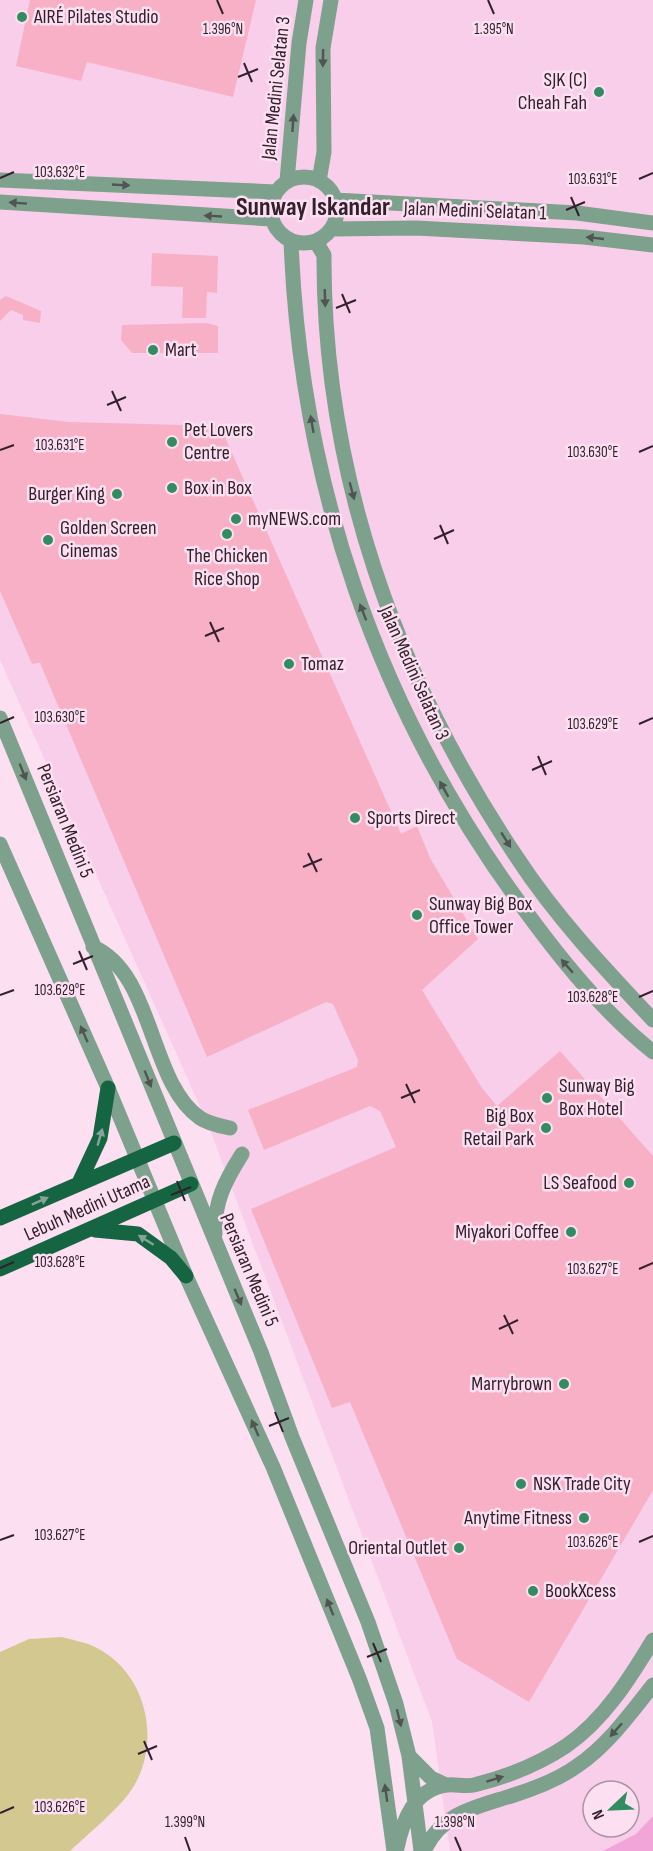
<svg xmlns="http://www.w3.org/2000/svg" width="653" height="1851" viewBox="0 0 653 1851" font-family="'Sofia Sans Condensed',sans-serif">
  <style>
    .built { fill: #f9ceea; fill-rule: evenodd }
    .green { fill: #d2c890 }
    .water { fill: #f1a5d8 }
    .building { fill: #f8b0c6 }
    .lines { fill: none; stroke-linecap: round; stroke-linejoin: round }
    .minor { stroke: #7ea18d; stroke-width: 15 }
    .major { stroke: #156442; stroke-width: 15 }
    .oneway { fill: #505453 }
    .oneway2 { fill: #88a29a }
    .ticks { fill: none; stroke: #32212c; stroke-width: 2 }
    .poi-dot { fill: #328c62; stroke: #fce0f2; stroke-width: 2 }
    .labels { text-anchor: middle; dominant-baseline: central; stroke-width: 5; stroke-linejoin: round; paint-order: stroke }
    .poi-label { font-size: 20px; fill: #32212c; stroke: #fce0f2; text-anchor: start }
    .street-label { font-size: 20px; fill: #32212c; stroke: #fce0f2 }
    .district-label { font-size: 26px; font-weight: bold; fill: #32212c; stroke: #fce0f2 }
    .ticks-label { font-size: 15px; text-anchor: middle; fill: #32212c; stroke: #fce0f2; stroke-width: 5; stroke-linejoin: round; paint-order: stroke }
  </style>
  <rect width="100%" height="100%" fill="#fce0f2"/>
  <!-- built -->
  <path class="built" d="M0 0H653V1851H450L432 1722 207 1122 0 660ZM593 1791H629V1827H593Z"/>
  <!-- green -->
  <path class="green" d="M62 1637C72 1640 84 1642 93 1646 146 1670 163 1741 132 1789 118 1810 89 1833 70 1851H0V1652L29 1639Z"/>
  <!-- water -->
  <path class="water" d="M653 1816V1851H603L636 1834Z"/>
  <!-- building -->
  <path class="building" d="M30 0H256L233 97 87 62 81 81 16 66Z
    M152 253 218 256 217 293 207 292 206 318H182L183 287 151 286Z
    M6 296 41 311 40 323 23 320V315L11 310 0 321V300Z
    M206 323 218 326V353H132L121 340 122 325Z
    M0 414 69 422 220 426 401 834 417 826 430 858 478 939 422 990 482 1088 497 1106 560 1051 653 1156V1490L529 1702 457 1659 350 1402 332 1408 251 1209 396 1147 380 1111 370 1106 264 1150 248 1110 357 1067 358 1060 333 1004 326 1002 207 1057 40 663 43 662 32 664 0 591Z"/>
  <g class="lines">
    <!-- minor -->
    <path class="minor" d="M271 210a33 33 0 1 1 66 0a33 33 0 1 1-66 0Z
      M0 180 276 192
      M287 181 299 43 306 0
      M319 181 324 152 323 48 331 0
      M335 200 577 213 653 223
      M0 202 271 219
      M331 229 416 228 584 237 653 245
      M291 241C300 482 377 707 519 902 558 956 601 1010 653 1052
      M316 242 324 255C323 471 396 677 516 856 555 916 604 968 653 1020
      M0 718 261 1352 292 1437 368 1622 396 1704 409 1756 421 1851
      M0 844 108 1088 186 1276 273 1467 359 1678 377 1728 394 1851
      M93 947C154 973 149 1083 200 1118 209 1124 220 1126 230 1128
      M215 1234C214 1202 225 1181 242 1154
      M409 1756 431 1778 446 1785
      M397 1848C403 1820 414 1789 447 1785 456 1784 465 1787 474 1785 506 1777 539 1764 566 1746 604 1720 630 1678 653 1640
      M424 1851C442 1812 477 1807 514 1795 536 1788 559 1779 577 1766 607 1746 631 1713 653 1685"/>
    <!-- major -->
    <path class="major" d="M79 1183 100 1138 108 1088
      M0 1218 174 1143
      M95 1230 138 1234 171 1258 186 1276
      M0 1269 191 1184"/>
  </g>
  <!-- one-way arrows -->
  <defs><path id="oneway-solid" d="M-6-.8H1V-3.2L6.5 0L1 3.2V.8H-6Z" transform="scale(1.5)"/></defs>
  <g class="oneway">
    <use href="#oneway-solid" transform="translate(323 58) rotate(91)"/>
    <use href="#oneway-solid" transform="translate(293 123) rotate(-86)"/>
    <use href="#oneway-solid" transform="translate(121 185) rotate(3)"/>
    <use href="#oneway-solid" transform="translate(18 203) rotate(-176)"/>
    <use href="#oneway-solid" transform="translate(213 216) rotate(-177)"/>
    <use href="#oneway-solid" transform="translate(595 238) rotate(-174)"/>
    <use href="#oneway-solid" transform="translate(325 298) rotate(88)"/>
    <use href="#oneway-solid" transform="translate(312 424) rotate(-100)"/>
    <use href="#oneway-solid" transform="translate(352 491) rotate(75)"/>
    <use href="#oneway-solid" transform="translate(363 612) rotate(-111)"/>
    <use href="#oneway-solid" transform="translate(23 772) rotate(68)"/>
    <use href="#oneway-solid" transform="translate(444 789) rotate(-119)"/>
    <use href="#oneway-solid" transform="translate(506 840) rotate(58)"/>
    <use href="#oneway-solid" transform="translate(567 966) rotate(-131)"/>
    <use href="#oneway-solid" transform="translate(84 1034) rotate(-114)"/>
    <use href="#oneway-solid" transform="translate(148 1079) rotate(68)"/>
    <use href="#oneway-solid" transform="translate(238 1297) rotate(67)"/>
    <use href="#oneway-solid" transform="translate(255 1428) rotate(-114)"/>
    <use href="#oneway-solid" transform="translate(330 1607) rotate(-112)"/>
    <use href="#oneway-solid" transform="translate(399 1718) rotate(76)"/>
    <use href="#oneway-solid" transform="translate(616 1730) rotate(132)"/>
    <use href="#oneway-solid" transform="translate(495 1779) rotate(-17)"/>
    <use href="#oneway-solid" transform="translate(386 1793) rotate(-98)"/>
  </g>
  <g class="oneway2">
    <use href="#oneway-solid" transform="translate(100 1137) rotate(-74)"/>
    <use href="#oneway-solid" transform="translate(40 1201) rotate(-24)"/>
    <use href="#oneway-solid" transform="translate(146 1240) rotate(-148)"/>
  </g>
  <!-- ticks -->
  <path class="ticks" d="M217 0 223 14M488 0 494 14M244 63 252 82M238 77 258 69M0 178 14 172M639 179 653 173M571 197 579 216M566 210 585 202M342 294 350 313M336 308 356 300M112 391 121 411M107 405 126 397M0 450 14 445M639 452 653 446M440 525 448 544M434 539 454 530M210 622 219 642M205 636 224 628M0 723 14 717M639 724 653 718M538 756 546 775M532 770 552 761M308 853 317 872M303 867 322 859M79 951 87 970M73 964 93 956M0 995 14 990M639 997 653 991M406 1084 415 1103M401 1098 420 1090M177 1181 185 1201M171 1195 191 1187M0 1268 14 1262M639 1269 653 1263M504 1315 513 1334M499 1329 518 1320M275 1412 283 1432M269 1426 289 1418M0 1540 14 1535M639 1542 653 1536M373 1643 381 1662M367 1657 387 1649M144 1741 152 1760M138 1754 157 1746M0 1813 14 1807M185 1837 190 1851M455 1837 461 1851"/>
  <!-- markers -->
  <g class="poi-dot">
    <circle cx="22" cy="17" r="6"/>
    <circle cx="599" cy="92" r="6"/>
    <circle cx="153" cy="350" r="6"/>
    <circle cx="172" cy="442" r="6"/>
    <circle cx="172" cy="488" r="6"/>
    <circle cx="117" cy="494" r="6"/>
    <circle cx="236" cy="519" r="6"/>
    <circle cx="227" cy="534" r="6"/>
    <circle cx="48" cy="540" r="6"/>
    <circle cx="289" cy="664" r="6"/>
    <circle cx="355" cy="818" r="6"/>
    <circle cx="417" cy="915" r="6"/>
    <circle cx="547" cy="1098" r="6"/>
    <circle cx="546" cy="1128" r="6"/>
    <circle cx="629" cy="1183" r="6"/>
    <circle cx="571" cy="1232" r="6"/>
    <circle cx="564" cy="1384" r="6"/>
    <circle cx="521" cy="1484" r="6"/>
    <circle cx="584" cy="1518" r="6"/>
    <circle cx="459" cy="1548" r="6"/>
    <circle cx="533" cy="1591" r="6"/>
  </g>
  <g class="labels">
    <!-- poi labels -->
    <g class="poi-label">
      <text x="34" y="17">AIRÉ Pilates Studio</text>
      <text x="587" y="80" text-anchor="end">SJK (C)<tspan x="587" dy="23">Cheah Fah</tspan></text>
      <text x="165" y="350">Mart</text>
      <text x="184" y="430">Pet Lovers<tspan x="184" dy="23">Centre</tspan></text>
      <text x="184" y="488">Box in Box</text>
      <text x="105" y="494" text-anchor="end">Burger King</text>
      <text x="248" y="519">myNEWS.com</text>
      <text x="60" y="528">Golden Screen<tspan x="60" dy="23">Cinemas</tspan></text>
      <text x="227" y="556" text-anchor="middle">The Chicken<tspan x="227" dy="23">Rice Shop</tspan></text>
      <text x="301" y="664">Tomaz</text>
      <text x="367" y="818">Sports Direct</text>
      <text x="429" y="904">Sunway Big Box<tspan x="429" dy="23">Office Tower</tspan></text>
      <text x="559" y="1086">Sunway Big<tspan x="559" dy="23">Box Hotel</tspan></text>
      <text x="534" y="1116" text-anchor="end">Big Box<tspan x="534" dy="23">Retail Park</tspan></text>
      <text x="617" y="1183" text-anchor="end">LS Seafood</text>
      <text x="559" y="1232" text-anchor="end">Miyakori Coffee</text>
      <text x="552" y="1384" text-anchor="end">Marrybrown</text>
      <text x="533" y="1484">NSK Trade City</text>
      <text x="572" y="1518" text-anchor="end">Anytime Fitness</text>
      <text x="447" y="1548" text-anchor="end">Oriental Outlet</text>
      <text x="545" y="1591">BookXcess</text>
    </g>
    <!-- street labels -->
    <g class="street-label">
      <text transform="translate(276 88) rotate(-84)">Jalan Medini Selatan 3</text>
      <text transform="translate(475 211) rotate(2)">Jalan Medini Selatan 1</text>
      <text transform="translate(414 673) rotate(66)">Jalan Medini Selatan 3</text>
      <text transform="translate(65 821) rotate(68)">Persiaran Medini 5</text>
      <text transform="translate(87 1208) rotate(-24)">Lebuh Medini Utama</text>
      <text transform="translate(249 1270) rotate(67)">Persiaran Medini 5</text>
    </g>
    <!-- district labels -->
    <g class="district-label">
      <text x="313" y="207">Sunway Iskandar</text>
    </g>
  </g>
  <g class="ticks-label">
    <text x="223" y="34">1.396°N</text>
    <text x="494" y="34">1.395°N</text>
    <text x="60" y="177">103.632°E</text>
    <text x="593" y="184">103.631°E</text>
    <text x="60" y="450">103.631°E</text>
    <text x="593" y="457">103.630°E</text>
    <text x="60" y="722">103.630°E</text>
    <text x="593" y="729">103.629°E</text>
    <text x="60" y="995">103.629°E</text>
    <text x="593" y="1002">103.628°E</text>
    <text x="60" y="1267">103.628°E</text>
    <text x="593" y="1274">103.627°E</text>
    <text x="60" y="1540">103.627°E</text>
    <text x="593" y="1547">103.626°E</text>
    <text x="60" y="1812">103.626°E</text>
    <text x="185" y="1827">1.399°N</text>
    <text x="455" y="1827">1.398°N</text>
  </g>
  <!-- north arrow -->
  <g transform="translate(611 1809) rotate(247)"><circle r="28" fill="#fce0f2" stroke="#ab94a3" stroke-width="1.5"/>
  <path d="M0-4.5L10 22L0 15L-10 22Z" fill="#328c62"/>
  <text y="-9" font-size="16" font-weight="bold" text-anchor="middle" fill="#32212c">N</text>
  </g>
</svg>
